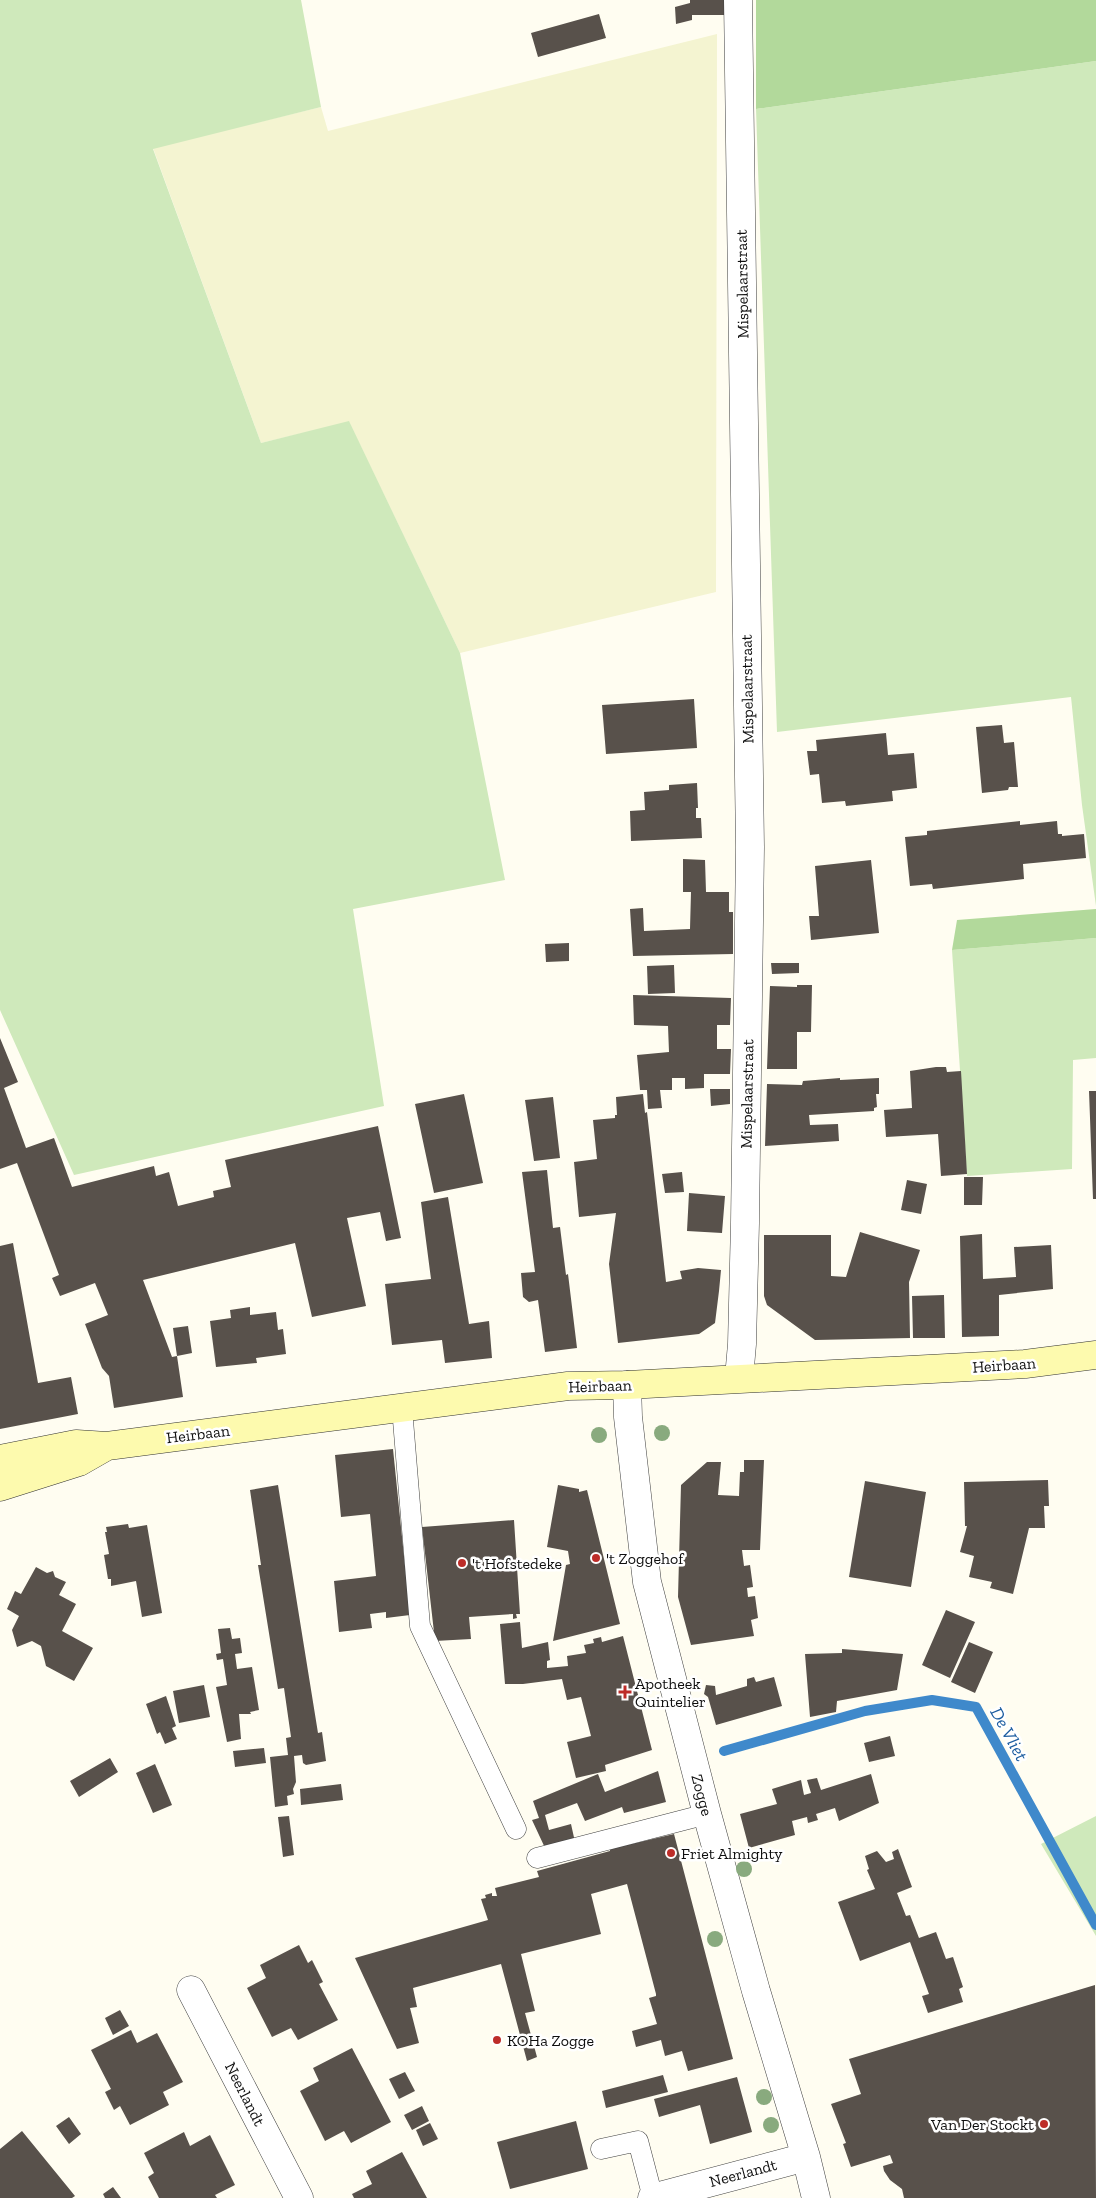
<svg xmlns="http://www.w3.org/2000/svg" width="1096" height="2198" viewBox="0 0 1096 2198" font-family="'Zilla Slab',serif">
  <style>
    .farmland { fill: #f4f4d1 }
    .green { fill: #cfe9bb }
    .forest { fill: #b2d99b }
    .lines { fill: none; stroke-linecap: round; stroke-linejoin: round }
    .stream { stroke: #3f89cb; stroke-width: 10 }
    .building { fill: #58514b }
    .lane-casing { stroke: #424242; stroke-width: 21 }
    .street-casing { stroke: #424242; stroke-width: 29 }
    .secondary-casing { stroke: #313131; stroke-width: 29 }
    .lane { stroke: #fff; stroke-width: 20 }
    .street { stroke: #fff; stroke-width: 28 }
    .secondary { stroke: #fdfaae; stroke-width: 28 }
    .tree { fill: #89aa7e }
    .poi-dot { fill: #bd2d29; stroke: #fff; stroke-width: 2 }
    .labels { text-anchor: middle; dominant-baseline: central; stroke-width: 5; stroke-linejoin: round; paint-order: stroke }
    .street-label { font-size: 16px; fill: #0f0f0f; stroke: #fff }
    .poi-label { font-size: 16px; fill: #0f0f0f; stroke: #fff; text-anchor: start }
    .water-label { font-size: 18px; font-style: italic; fill: #1a5b9f; stroke: #fff }
  </style>
  <rect width="100%" height="100%" fill="#fffdf1"/>
  <!-- farmland -->
  <path class="farmland" d="M717 34 716 592 460 653 349 422 261 443 153 148 321 107 328 131Z"/>
  <!-- green -->
  <path class="green" d="M0 0H301L321 107 153 149 261 443 349 421 460 653 505 880 353 909 384 1106 74 1175 0 1010Z
    M1096 61V906L1082 805 1071 697 777 732 756 109Z
    M1096 938V1058L1073 1060 1072 1169 967 1176 952 950Z
    M1096 1816V1936L1041 1844Z"/>
  <!-- forest -->
  <path class="forest" d="M756 0H1096V61L756 109Z
    M1096 909V938L952 950 957 920Z"/>
  <g class="lines">
    <!-- stream -->
    <path class="stream" d="M724 1751 865 1711 932 1700 976 1707 1096 1925"/>
  </g>
  <!-- building -->
  <path class="building" d="M690 0H725V15H692V20L676 24 675 7 690 3Z
    M599 14 606 38 538 57 531 33Z
    M694 699 697 748 606 754 602 705Z
    M1002 725 1004 743 1014 742 1018 787H1009L1008 790 982 793 976 727Z
    M886 733 888 755 914 753 917 788 892 791 893 801 846 806 845 801 822 803 819 774 810 775 807 751H817L816 740Z
    M697 783 698 808H696V818H701L702 838 631 841 630 811 645 810 644 792 669 790V785Z
    M1020 821V825L1057 821 1058 834H1062V836L1084 834 1086 858 1023 864 1024 879 933 889 932 884 910 886 905 837 927 835V831Z
    M683 859 705 860 706 892H729V912H733V954L633 956 630 909 643 908 644 931 690 929 691 892H683Z
    M871 860 879 933 811 940 809 916H819L815 866Z
    M569 943V961L546 962 545 944Z
    M771 963H799V973L772 974Z
    M674 965 675 993 648 994 647 966Z
    M797 985H812L811 1032H797V1069H767L770 986 797 987Z
    M633 995 731 998 730 1025H717V1049H731L730 1074H704V1088L685 1089V1078H672V1090H660L662 1108 648 1109 647 1090H640L637 1055 669 1052 668 1026 634 1025Z
    M0 1038 18 1082 4 1088 26 1148 54 1138 72 1187 154 1166 156 1176 169 1172 178 1206 214 1197 213 1191 231 1187 225 1160 378 1126 401 1238 386 1241 380 1212 347 1218 366 1306 312 1317 295 1243 143 1280 172 1357 177 1356 173 1328 188 1326 192 1353 177 1356 183 1397 114 1408 109 1376 102 1368 85 1324 108 1315 95 1283 60 1296 52 1278 59 1275 17 1163 0 1169Z
    M936 1067H946L947 1072 961 1071 967 1174 941 1176 938 1134 886 1137 884 1110 912 1108 910 1071Z
    M840 1078V1080L879 1078V1094H876L877 1107 874 1108V1111L809 1115 810 1125 838 1124 839 1141 765 1146 767 1084 802 1085 803 1081Z
    M710 1089H730V1104L711 1106Z
    M1089 1091H1096V1199H1093Z
    M464 1094 483 1183 434 1193 415 1104Z
    M643 1094 645 1113 647 1112 666 1282 682 1279 680 1271 698 1268 721 1270 719 1291 715 1323 699 1334 618 1343 609 1264 616 1213 579 1217 574 1162 597 1159 593 1120 615 1118V1115H617L616 1097Z
    M553 1097 560 1158 534 1161 525 1100Z
    M547 1170 553 1228 560 1227 566 1275 568 1274 577 1348 545 1352 538 1300 529 1302 523 1297 521 1273 535 1272 522 1172Z
    M682 1172 684 1192 665 1193 662 1174Z
    M964 1177H983L982 1205H964Z
    M907 1180 927 1184 921 1214 901 1210Z
    M689 1193 725 1196 722 1233 687 1231Z
    M448 1197 469 1324 489 1321 492 1358 445 1363 442 1340 392 1345 385 1284 431 1279 421 1202Z
    M860 1232 920 1250 909 1282 910 1338 815 1340 767 1305 764 1296V1235H831V1276L846 1277Z
    M982 1234 983 1279 1016 1277 1014 1247 1051 1245 1053 1289 999 1295V1336L962 1337 960 1236Z
    M13 1243 38 1383 71 1377 78 1414 0 1429V1246Z
    M944 1295 945 1338H913L912 1296Z
    M250 1307V1315L276 1312 278 1330 283 1329 286 1354 256 1358 257 1363 216 1367 210 1321 231 1318 230 1310Z
    M393 1449 410 1615 386 1618V1612L370 1614 372 1628 339 1632 334 1581 376 1576 370 1514 341 1517 335 1455Z
    M744 1460H764L760 1550H742L744 1566 750 1565 753 1587 747 1588 748 1597 755 1596 758 1618 751 1620 754 1636 691 1645 678 1597 681 1485 707 1462H721L718 1495 739 1496 740 1472H744Z
    M1048 1480 1049 1506H1044L1045 1528H1029L1013 1594 990 1588 992 1582 969 1577 974 1556 960 1552 967 1526H965L964 1482Z
    M865 1481 926 1492 911 1587 849 1577Z
    M278 1485 318 1733 322 1732 326 1761 306 1765 303 1763 302 1755 294 1756 296 1782 293 1789 294 1794 287 1796 288 1805 275 1807 270 1757 288 1755 286 1738 291 1737 284 1688 278 1689 258 1565H261L250 1490Z
    M558 1485 579 1489V1492L587 1490 620 1624 553 1641 566 1565 570 1564 568 1551 547 1547Z
    M514 1520 520 1614H516L517 1618 513 1619V1614L469 1617 471 1639 435 1641 422 1527Z
    M128 1524 129 1528 147 1525 162 1613 142 1617 136 1581 111 1586V1579H108L104 1555 109 1554 105 1532H107L106 1527Z
    M36 1567 47 1573 53 1571 55 1577 66 1582 59 1595 76 1604 62 1631 93 1648 74 1681 46 1666 41 1646 32 1641 17 1647 12 1630 19 1616 7 1609 15 1591 21 1594Z
    M946 1610 975 1622 950 1678 922 1665Z
    M520 1622 522 1648 548 1642 550 1660 547 1661V1668L568 1666 567 1656 586 1653 584 1645 594 1643 593 1639 601 1637 602 1642 623 1636 652 1750 605 1765 606 1771 576 1778 567 1742 591 1736 581 1697 567 1700 562 1679 523 1684H505L500 1624Z
    M230 1628 232 1639 240 1638 242 1653 235 1654 237 1669 252 1667 259 1710 250 1712 251 1714H239L241 1739 227 1742 216 1687 227 1685 223 1659 217 1660 216 1654 221 1653 218 1629Z
    M969 1642 993 1652 975 1693 951 1682Z
    M842 1649 903 1654 897 1690 837 1701 836 1712 810 1717 805 1654 842 1653Z
    M754 1677 756 1682 774 1677 782 1706 716 1725 708 1697 704 1694 706 1685 715 1686 716 1695 747 1686V1679Z
    M204 1685 210 1717 179 1723 173 1691Z
    M166 1696 176 1726 172 1728 177 1739 165 1744 160 1732 157 1734 146 1704Z
    M890 1736 895 1756 869 1762 864 1743Z
    M264 1748 266 1763 235 1767 233 1751Z
    M110 1758 118 1772 79 1797 70 1781Z
    M155 1764 172 1805 153 1813 136 1773Z
    M658 1771 666 1802 624 1813 622 1807 585 1821 577 1803 545 1815 549 1830 571 1824 575 1842 546 1850 532 1820 539 1818 533 1801 598 1774 605 1792Z
    M871 1774 879 1803 839 1821 835 1808 816 1814 818 1820 808 1823 807 1817 792 1821 795 1835 749 1848 740 1814 777 1804 772 1789 801 1780 804 1795 811 1793 807 1780 817 1778 821 1790Z
    M341 1784 343 1800 301 1805 300 1789Z
    M289 1816 294 1855 283 1857 278 1817Z
    M674 1834 733 2059 688 2071 682 2051 665 2056 661 2040 636 2047 632 2031 657 2024 649 1998 656 1996V1994L627 1884 591 1894 601 1934 521 1954 535 2011 525 2013 537 2057 527 2061 501 1964 413 1988 417 2007 410 2008 419 2043 397 2049 355 1958 488 1920 481 1899 486 1898 485 1895 492 1893V1896H497L495 1888 539 1877 537 1871 610 1851V1849Z
    M898 1849 912 1887 897 1893 906 1916 910 1915 919 1938 936 1932 946 1959 953 1957 963 1987 959 1989 963 2002 928 2013 922 1996 929 1994 910 1942 860 1961 838 1902 875 1889 867 1870 869 1869 865 1856 877 1851 886 1862 894 1859 892 1852Z
    M299 1945 308 1963 312 1960 323 1982 319 1984 338 2020 298 2040 291 2028 272 2037 247 1988 266 1978 260 1965Z
    M1095 1985 1096 2198H904L902 2189 890 2180 884 2171 883 2166 893 2163 890 2155 851 2167 843 2144 846 2143 831 2104 861 2094 849 2059Z
    M120 2010 129 2026 113 2035 105 2018Z
    M131 2030 137 2043 157 2033 183 2082 163 2092 169 2105 130 2125 120 2106 114 2110 105 2092 111 2089 91 2050Z
    M352 2048 391 2122 351 2143 344 2131 325 2141 300 2091 319 2081 313 2068Z
    M405 2072 415 2091 399 2099 389 2079Z
    M663 2075 668 2092 606 2108 602 2091Z
    M737 2077 752 2132 710 2144 700 2105 659 2117 654 2099Z
    M422 2106 429 2121 412 2130 404 2115Z
    M69 2117 81 2134 69 2144 56 2126Z
    M576 2121 588 2169 510 2189 497 2142Z
    M430 2123 438 2139 423 2146 416 2130Z
    M22 2131 75 2196 72 2198H0V2149Z
    M184 2132 190 2146 210 2135 235 2185 215 2195 217 2198H159L157 2194 148 2177 154 2173 144 2153Z
    M402 2152 427 2198H354L352 2194 372 2184 366 2171Z
    M113 2187 121 2198H105L103 2194Z"/>
  <g class="lines">
    <defs>
      <path id="lane" d="M402 1408 420 1626 516 1829
        M537 1858 707 1814
        M601 2149 638 2141 653 2198"/>
      <path id="street" d="M738 0 750 847 745 1223 742 1344 739 1378
        M627 1385 628 1417 647 1582 707 1814 756 1991 806 2157 816 2198
        M191 1990 299 2198
        M652 2198 806 2157"/>
      <path id="secondary" d="M107 1446 568 1386 627 1385 1025 1364 1096 1355
        M0 1459 76 1444 107 1446 79 1462 0 1487"/>
    </defs>
    <!-- lane casing -->
    <use href="#lane" class="lane-casing"/>
    <!-- street casing -->
    <use href="#street" class="street-casing"/>
    <!-- secondary casing -->
    <use href="#secondary" class="secondary-casing"/>
    <!-- lane -->
    <use href="#lane" class="lane"/>
    <!-- street -->
    <use href="#street" class="street"/>
    <!-- secondary -->
    <use href="#secondary" class="secondary"/>
  </g>
  <!-- trees -->
  <g class="tree">
    <circle cx="662" cy="1433" r="8"/>
    <circle cx="599" cy="1435" r="8"/>
    <circle cx="744" cy="1869" r="8"/>
    <circle cx="715" cy="1939" r="8"/>
    <circle cx="764" cy="2097" r="8"/>
    <circle cx="771" cy="2125" r="8"/>
  </g>
  <!-- markers -->
  <g class="poi-dot">
    <circle cx="596" cy="1558" r="5"/>
    <circle cx="462" cy="1563" r="5"/>
    <path d="M622.5 1684.5h5v5h5v5h-5v5h-5v-5h-5v-5h5z"/>
    <circle cx="671" cy="1853" r="5"/>
    <circle cx="497" cy="2040" r="5"/>
    <circle cx="1044" cy="2124" r="5"/>
  </g>
  <g class="labels">
    <!-- street labels -->
    <g class="street-label">
      <text transform="translate(742 284) rotate(-91)">Mispelaarstraat</text>
      <text transform="translate(747 689) rotate(-91)">Mispelaarstraat</text>
      <text transform="translate(747 1094) rotate(-89)">Mispelaarstraat</text>
      <text transform="translate(1004 1365) rotate(-4)">Heirbaan</text>
      <text transform="translate(600 1386) rotate(-2)">Heirbaan</text>
      <text transform="translate(198 1434) rotate(-7)">Heirbaan</text>
      <text transform="translate(702 1795) rotate(75)">Zogge</text>
      <text transform="translate(245 2094) rotate(63)">Neerlandt</text>
      <text transform="translate(743 2173) rotate(-15)">Neerlandt</text>
    </g>
    <!-- poi labels -->
    <g class="poi-label">
      <text x="606" y="1558">'t Zoggehof</text>
      <text x="472" y="1563">'t Hofstedeke</text>
      <text x="635" y="1683">Apotheek<tspan x="635" dy="18">Quintelier</tspan></text>
      <text x="681" y="1853">Friet Almighty</text>
      <text x="507" y="2040">KOHa Zogge</text>
      <text x="1034" y="2124" text-anchor="end">Van Der Stockt</text>
    </g>
    <!-- water labels -->
    <g class="water-label">
      <text transform="translate(1009 1734) rotate(61)">De Vliet</text>
    </g>
  </g>
</svg>
